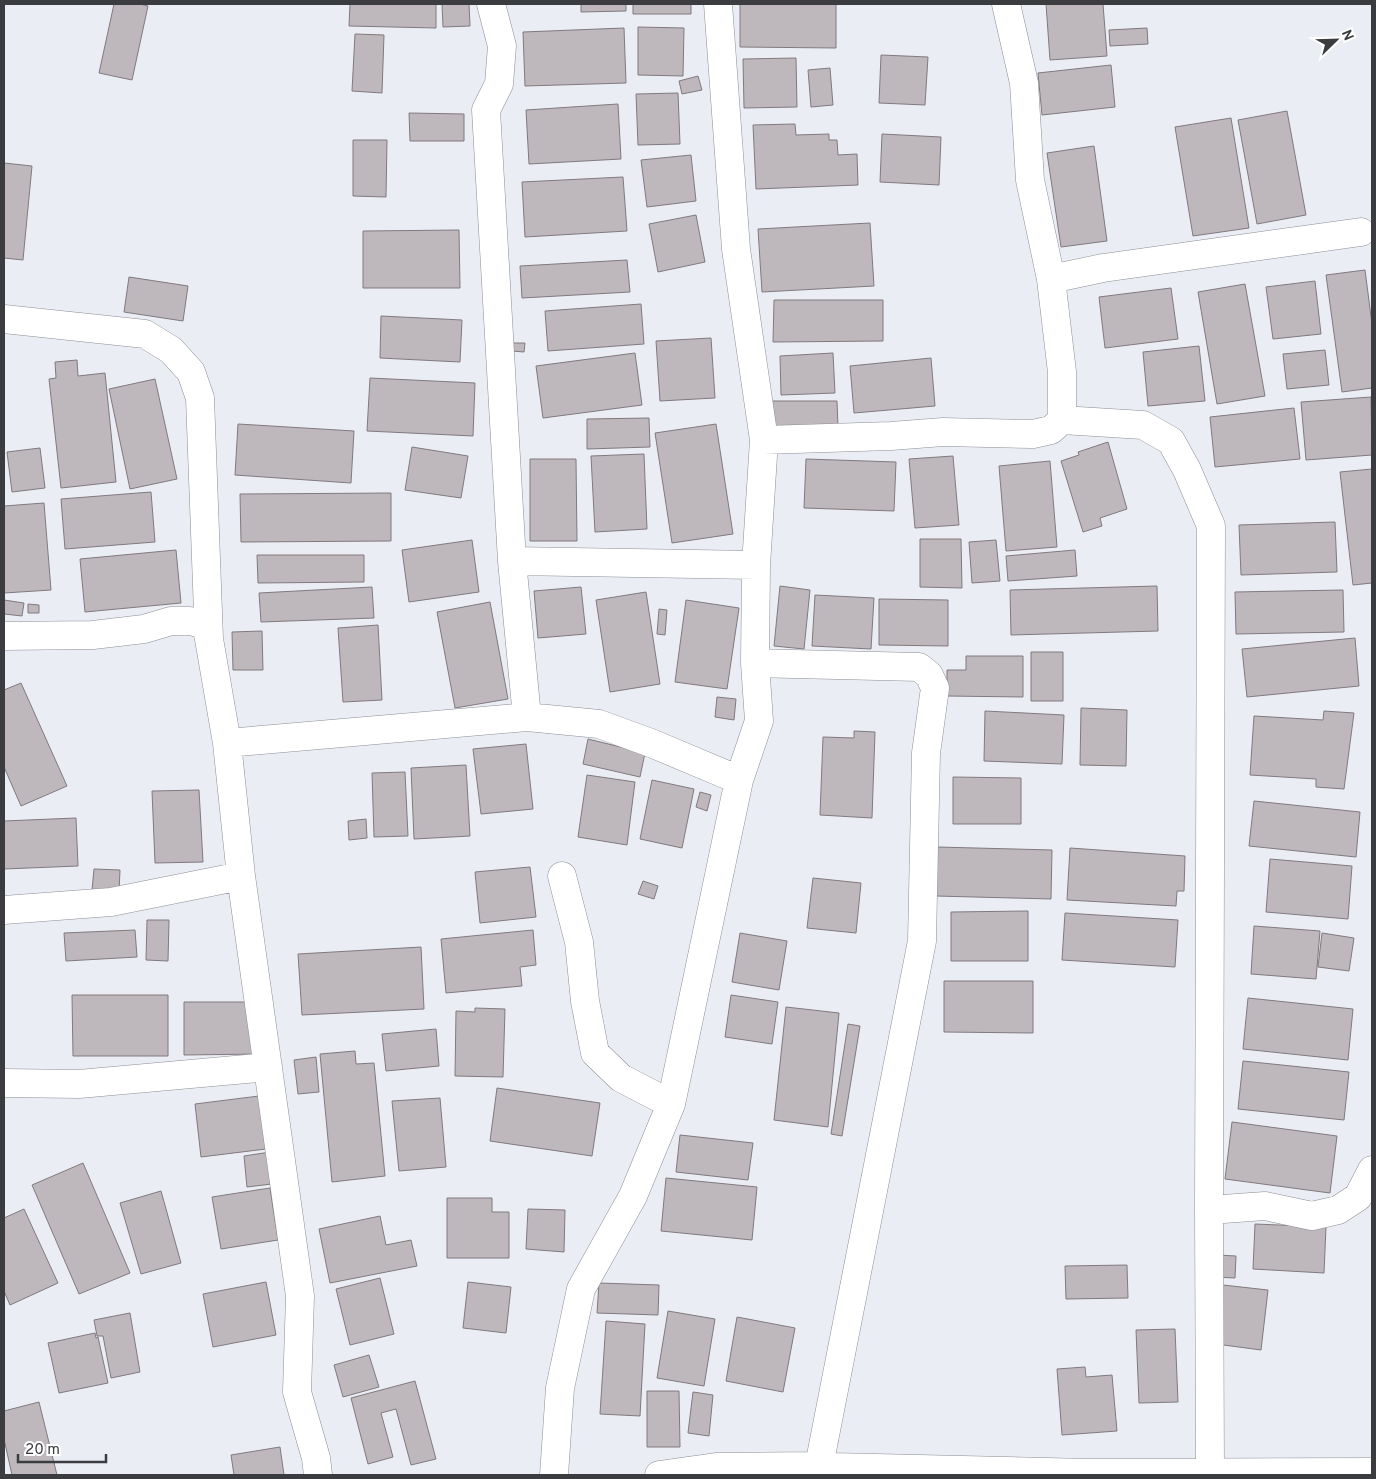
<svg xmlns="http://www.w3.org/2000/svg" width="1376" height="1479" viewBox="0 0 1376 1479" font-family="Overpass,sans-serif">
  <style>
    .building { fill: #beb8bd; stroke: #807a7f }
    .lines { fill: none; stroke-linecap: round; stroke-linejoin: round }
    .street-casing { stroke: #8b8e94; stroke-width: 29 }
    .street { stroke: #fff; stroke-width: 28 }
  </style>
  <rect width="100%" height="100%" fill="#ebedf4"/>
  <!-- building -->
  <path class="building" d="M114 4H140L148 6 132 80 99 73Z
    M350 4H436V28L349 26Z
    M442 4H469L470 26 443 27Z
    M581 4H626V11L581 12Z
    M633 4H691V14H633Z
    M740 4H836V48L740 47Z
    M1046 4H1103L1107 56 1050 60Z
    M638 27 684 28 683 76 638 75Z
    M624 28 626 83 525 86 523 32Z
    M1147 28 1148 44 1110 46 1109 30Z
    M355 34 384 35 382 93 352 91Z
    M881 55 928 57 925 105 879 103Z
    M796 58 797 107 744 108 743 59Z
    M1111 65 1115 107 1042 115 1038 73Z
    M830 68 833 105 811 107 808 70Z
    M698 76 702 90 682 94 679 81Z
    M678 93 680 144 638 145 636 94Z
    M618 104 621 159 529 164 526 110Z
    M1287 111 1306 215 1257 224 1238 120Z
    M409 113 464 114V141H410Z
    M1231 118 1249 228 1193 236 1175 127Z
    M795 124 796 135 829 134V140H837L838 155 857 154 858 185 756 189 753 125Z
    M882 134 941 137 939 185 880 182Z
    M353 140H387L386 197 353 196Z
    M1094 146 1107 241 1061 247 1047 153Z
    M691 155 696 201 647 207 641 160Z
    M4 163 32 166 23 260 4 258Z
    M623 177 627 231 525 237 522 182Z
    M696 215 705 262 658 272 649 224Z
    M870 223 874 286 762 292 758 229Z
    M459 230 460 288H363V231Z
    M627 260 630 292 522 298 520 266Z
    M1365 270 1372 324V388L1342 392 1326 275Z
    M129 277 188 286 183 321 124 312Z
    M1315 281 1321 334 1273 339 1266 287Z
    M1245 284 1265 396 1217 404 1198 292Z
    M1171 288 1178 339 1105 348 1099 297Z
    M774 300H883V341L773 342Z
    M641 304 644 344 548 351 545 311Z
    M381 316 462 320 460 362 380 358Z
    M711 338 715 398 660 401 656 341Z
    M512 343H525L524 352 512 351Z
    M1199 346 1205 401 1148 406 1143 352Z
    M1325 350 1329 385 1287 389 1283 354Z
    M635 353 642 405 543 418 536 366Z
    M833 353 835 393 781 395 780 356Z
    M931 358 935 406 854 413 850 366Z
    M77 360 78 376 105 373 116 482 61 488 49 379 56 378 55 362Z
    M370 378 475 383 473 436 367 431Z
    M155 379 177 479 130 489 109 389Z
    M1371 397 1372 455 1306 460 1301 402Z
    M766 401H837L838 428 767 429Z
    M1294 408 1300 459 1215 467 1210 417Z
    M649 418 650 447 587 449V419Z
    M238 424 354 431 351 483 235 475Z
    M716 424 733 534 672 543 655 433Z
    M1108 442 1127 509 1100 518 1102 526 1083 532 1061 461 1079 455 1078 452Z
    M412 447 468 456 461 498 405 490Z
    M40 448 45 488 12 492 7 452Z
    M644 454 647 529 595 532 591 456Z
    M953 456 959 525 915 528 909 459Z
    M530 459H576L577 541H530Z
    M806 459 896 462 894 511 804 508Z
    M1050 461 1057 547 1006 551 999 466Z
    M1372 469V583L1353 585 1340 472Z
    M151 492 155 542 65 549 61 499Z
    M391 493V541L241 542 240 494Z
    M44 503 51 590 4 593V506Z
    M1335 522 1337 572 1241 575 1239 525Z
    M920 539H961L962 588 920 587Z
    M472 540 479 592 409 602 402 550Z
    M996 540 1000 581 972 583 969 542Z
    M176 550 181 603 85 612 80 559Z
    M1075 550 1077 576 1008 581 1006 556Z
    M257 555H364V582L258 583Z
    M780 586 810 590 804 649 774 646Z
    M1157 586 1158 631 1011 635 1010 590Z
    M372 587 374 618 261 622 259 593Z
    M581 587 586 634 538 638 534 591Z
    M1343 590 1344 632 1236 634 1235 592Z
    M646 592 660 684 610 692 596 600Z
    M815 595 874 598 871 649 812 646Z
    M879 599 948 600V646L879 645Z
    M4 600 24 603 22 616 4 614Z
    M686 600 739 608 727 689 675 682Z
    M490 602 508 699 455 708 437 612Z
    M28 604 39 605V613H28Z
    M659 609 667 610 665 635 657 634Z
    M378 625 382 700 343 702 338 628Z
    M262 631 263 670H233L232 632Z
    M1355 638 1359 686 1247 697 1242 649Z
    M1031 652H1063V701H1031Z
    M966 656H1023V697L947 696V670H966Z
    M21 683 67 786 21 806 4 767V690Z
    M717 697 736 699 734 720 715 717Z
    M1081 708 1127 710 1126 766 1080 765Z
    M985 711 1064 715 1062 764 984 761Z
    M1324 711 1354 713 1344 789 1316 787V779L1250 775 1254 716 1323 720Z
    M854 731 875 732 872 818 820 815 823 737 854 738Z
    M588 739 645 753 640 777 583 764Z
    M526 744 533 809 481 814 473 749Z
    M466 765 470 836 414 839 411 768Z
    M405 772 408 836 374 837 372 773Z
    M587 775 635 782 627 845 578 837Z
    M953 777 1021 778V824H953Z
    M652 780 694 789 682 848 640 839Z
    M199 790 203 862 155 863 152 791Z
    M700 792 711 795 707 811 696 807Z
    M1254 801 1360 812 1356 857 1249 846Z
    M76 818 78 866 4 869V821Z
    M366 819 367 838 349 840 348 821Z
    M937 847 1052 850 1051 899 936 896Z
    M1070 848 1185 856 1184 891H1177L1176 906 1067 900Z
    M1270 859 1352 866 1348 919 1266 912Z
    M530 867 536 917 480 923 475 872Z
    M94 869 120 870 119 892 92 890Z
    M813 878 861 883 856 933 807 928Z
    M643 881 658 886 654 899 638 894Z
    M1028 911V961H951V912Z
    M1065 913 1178 920 1175 967 1062 960Z
    M147 920H169L168 961 146 960Z
    M1254 926 1320 931 1316 979 1251 974Z
    M135 930 137 957 66 961 64 933Z
    M533 930 536 965 520 967 522 986 446 993 441 939Z
    M740 933 787 941 779 990 732 982Z
    M1322 933 1354 938 1349 971 1318 967Z
    M421 947 424 1009 302 1015 298 954Z
    M944 981H1033V1033L944 1032Z
    M72 995H168V1056H73Z
    M731 995 778 1002 772 1044 725 1037Z
    M1248 998 1353 1009 1348 1060 1243 1049Z
    M184 1002H258L259 1054 184 1055Z
    M786 1007 839 1013 828 1127 774 1120Z
    M475 1008 505 1009 503 1077 455 1076 456 1011 475 1012Z
    M848 1024 860 1026 842 1136 831 1134Z
    M436 1029 439 1066 386 1071 382 1034Z
    M355 1051 356 1064 374 1063 385 1176 332 1182 320 1054Z
    M316 1057 319 1092 298 1094 294 1060Z
    M1243 1061 1349 1072 1344 1120 1238 1109Z
    M497 1088 600 1103 592 1156 490 1141Z
    M259 1096 266 1149 201 1157 195 1104Z
    M440 1098 446 1167 399 1171 392 1101Z
    M1232 1122 1337 1136 1330 1193 1225 1179Z
    M680 1135 753 1143 748 1180 676 1172Z
    M277 1151 280 1183 247 1187 244 1156Z
    M83 1163 130 1273 79 1294 32 1185Z
    M666 1178 757 1187 752 1240 661 1231Z
    M270 1188 278 1240 221 1249 212 1197Z
    M161 1191 181 1263 141 1274 120 1203Z
    M447 1198H492V1212H509V1258H447Z
    M24 1209 58 1283 10 1305 4 1291V1218Z
    M528 1209 565 1210 564 1252 526 1249Z
    M380 1216 386 1245 411 1240 417 1266 330 1283 319 1229Z
    M1255 1224 1326 1227 1324 1273 1253 1269Z
    M1217 1255 1236 1256 1235 1278 1216 1277Z
    M1127 1265 1128 1298 1066 1299 1065 1266Z
    M380 1278 394 1334 350 1345 336 1289Z
    M266 1282 276 1335 213 1347 203 1294Z
    M468 1282 511 1287 506 1333 463 1328Z
    M599 1283 659 1285 658 1315 597 1313Z
    M1223 1285 1268 1290 1261 1350 1216 1344Z
    M668 1311 715 1319 704 1386 657 1378Z
    M130 1313 140 1372 111 1378 103 1336H97L94 1320Z
    M737 1317 795 1328 783 1392 726 1381Z
    M606 1321 645 1324 640 1416 600 1414Z
    M1175 1329 1178 1402 1139 1403 1136 1330Z
    M95 1333 96 1338 98 1337 108 1383 59 1393 48 1343Z
    M369 1355 379 1387 343 1397 334 1365Z
    M1085 1367 1086 1377 1112 1375 1117 1431 1062 1435 1057 1369Z
    M415 1381 436 1459 411 1465 396 1409 381 1413 393 1457 368 1464 351 1398Z
    M647 1391H679L680 1447H647Z
    M693 1392 713 1395 709 1436 688 1433Z
    M39 1402 57 1475H12L4 1439V1411Z
    M280 1447 284 1475H234L231 1455Z"/>
  <g class="lines">
    <defs>
      <path id="street" d="M491 4 502 46 499 84 486 110 512 561 527 717
        M1051 279 1103 268 1361 232
        M4 319 145 334 171 350 191 372 200 398 209 639 227 743 241 876 300 1296 297 1392 316 1458 318 1475
        M1062 420 1143 425 1171 441 1187 470 1211 526 1209 1210 1210 1472
        M764 440 891 436 943 432 1033 434 1051 430 1062 420V372L1051 279 1030 180 1024 83 1006 4
        M512 561 756 565
        M4 636 93 635 144 629 171 621H190L206 625 209 639
        M755 663 919 667 929 675 935 688 926 753 922 941 819 1466V1475
        M227 743 527 717 599 724 651 743 739 780
        M562 876 579 942 585 1001 595 1053 621 1078 671 1104
        M4 910 111 902 241 876
        M4 1083 79 1084 268 1067
        M1209 1210 1265 1206 1312 1216 1338 1210 1358 1197 1372 1170
        M554 1475 560 1388 581 1289 633 1196 671 1104 739 780 759 721 755 663 756 565 764 440 736 249 718 4
        M659 1475 716 1467 819 1466 832 1467 1089 1473 1372 1472"/>
    </defs>
    <!-- street casing -->
    <use href="#street" class="street-casing"/>
    <!-- street -->
    <use href="#street" class="street"/>
  </g>
  <!-- border -->
  <rect width="1376" height="1479" fill="none" stroke="#3b3c3f" stroke-width="10"/>
  <!-- north arrow -->
  <g transform="translate(1336 40) rotate(67)" stroke="#ffffff" stroke-width="4" paint-order="stroke">
  <path d="M0-4L9 19L0 12L-9 19Z" fill="#3b3c3f"/>
  <text y="-8" font-size="14" font-weight="bold" text-anchor="middle" fill="#3b3c3f">N</text>
  </g>
  <!-- scale -->
  <path d="M18 1454v8h88v-8" fill="none" stroke="#3b3c3f" stroke-width="2.5"/>
  <text x="25" y="1454" font-size="15" fill="#3b3c3f" stroke="#ffffff" stroke-width="4" paint-order="stroke">20 m</text>
</svg>
